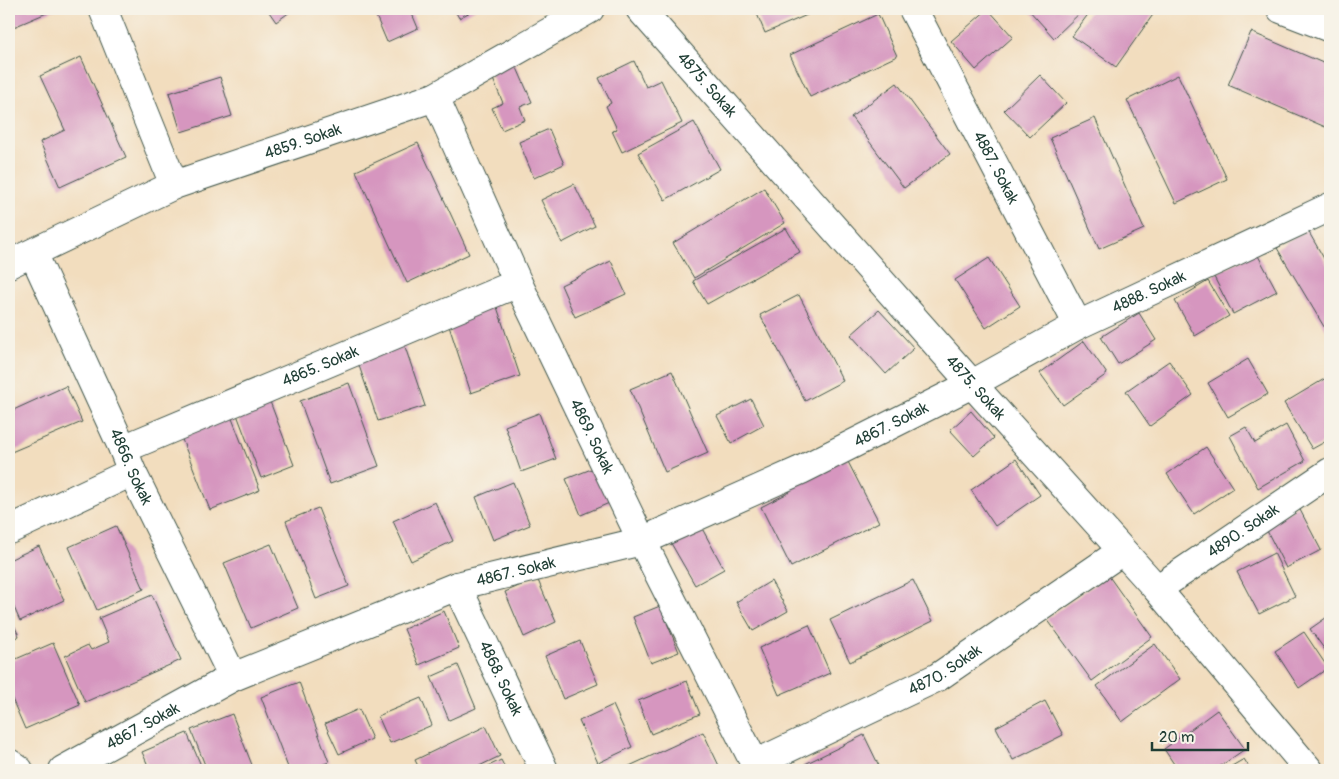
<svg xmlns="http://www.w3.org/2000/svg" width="1339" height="779" viewBox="0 0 1339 779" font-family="Pangolin,sans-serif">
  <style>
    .building { fill: #d696bf }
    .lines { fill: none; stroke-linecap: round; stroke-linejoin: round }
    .minor-casing { stroke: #3f5549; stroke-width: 30 }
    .minor { stroke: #fff; stroke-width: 28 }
    .labels { text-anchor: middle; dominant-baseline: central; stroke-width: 4; stroke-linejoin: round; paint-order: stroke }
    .street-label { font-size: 16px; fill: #1f3d34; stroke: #f7f3e8 }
  </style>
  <rect width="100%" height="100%" fill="#f7f3e8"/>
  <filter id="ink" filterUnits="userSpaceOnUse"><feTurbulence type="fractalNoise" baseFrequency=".02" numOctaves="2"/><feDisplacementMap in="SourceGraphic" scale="10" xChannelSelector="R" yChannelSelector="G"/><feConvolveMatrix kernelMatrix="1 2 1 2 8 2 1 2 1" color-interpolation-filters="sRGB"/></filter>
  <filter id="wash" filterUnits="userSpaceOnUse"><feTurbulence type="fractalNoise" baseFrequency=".0096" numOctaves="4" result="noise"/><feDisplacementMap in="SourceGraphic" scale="20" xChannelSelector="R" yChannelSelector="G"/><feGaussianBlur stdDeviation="1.12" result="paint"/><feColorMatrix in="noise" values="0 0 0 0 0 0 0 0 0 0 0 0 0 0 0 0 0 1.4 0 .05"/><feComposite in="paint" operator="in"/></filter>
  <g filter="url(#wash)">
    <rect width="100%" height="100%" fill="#f2ddbe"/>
    <g id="blocks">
      <!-- building -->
      <path class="building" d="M9 9H56L9 29Z
        M267 9H294L276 22Z
        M373 9H410L418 28 387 42Z
        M454 9H476L459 18Z
        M755 9H821L765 33Z
        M988 9 1013 37 976 70 951 41Z
        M1028 9H1084L1054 38Z
        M1092 9H1157L1116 67 1072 36Z
        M878 14 897 56 810 97 790 55Z
        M1251 32 1330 66V129L1228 85Z
        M81 57 126 157 60 187 40 142 65 130 40 76Z
        M514 61 532 102 520 107 525 120 502 130 492 108 503 103 490 72Z
        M634 61 646 87 661 80 682 123 622 152 612 131 617 129 606 106 611 103 599 78Z
        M1040 75 1066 103 1030 137 1004 110Z
        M1178 75 1227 179 1176 203 1127 100Z
        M220 77 232 116 181 132 169 93Z
        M897 83 950 154 904 188 851 117Z
        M1095 118 1144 229 1099 249 1050 138Z
        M694 122 720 169 665 200 638 153Z
        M549 129 564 164 534 178 519 142Z
        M418 143 469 254 407 283 356 171Z
        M574 184 595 226 562 243 541 200Z
        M764 188 785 223 694 278 673 243Z
        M786 228 800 252 707 304 693 281Z
        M1307 229 1330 269V327L1326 330 1277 248Z
        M1256 252 1277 291 1233 314 1213 275Z
        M989 258 1020 306 986 328 955 280Z
        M611 261 626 294 575 317 561 285Z
        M1208 281 1229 316 1195 336 1175 301Z
        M799 295 843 381 805 401 760 315Z
        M496 304 520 376 471 393 447 320Z
        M879 310 914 348 886 374 851 335Z
        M1139 313 1156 340 1118 364 1101 337Z
        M401 335 425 406 378 421 354 351Z
        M1084 341 1107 374 1063 405 1040 373Z
        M1248 359 1268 394 1228 417 1208 383Z
        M1169 361 1193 395 1150 426 1126 391Z
        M672 371 708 453 665 472 630 389Z
        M1326 378 1330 384V439L1312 449 1284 403Z
        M349 383 379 466 330 484 300 401Z
        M66 386 82 422 9 453V412Z
        M269 399 294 465 261 478 236 412Z
        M751 399 764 425 731 443 717 416Z
        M971 411 994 438 974 456 950 430Z
        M539 413 556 459 521 472 505 426Z
        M231 416 260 490 210 510 181 437Z
        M1286 425 1305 461 1258 488 1230 436 1246 427 1255 443Z
        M1206 447 1233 488 1194 514 1167 474Z
        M845 456 879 522 791 567 761 507 790 492 787 487Z
        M1016 459 1040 495 995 526 971 490Z
        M599 466 614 501 581 515 566 479Z
        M513 482 530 525 493 540 476 497Z
        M435 502 453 541 411 561 393 521Z
        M1298 506 1321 550 1286 568 1264 525Z
        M318 508 349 586 316 599 286 521Z
        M698 521 724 569 695 585 668 538Z
        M116 526 144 589 97 610 69 547Z
        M271 544 298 608 251 628 224 563Z
        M39 546 64 600 20 621 9 596V560Z
        M1274 553 1295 596 1259 614 1237 572Z
        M1108 575 1152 637 1092 681 1047 619Z
        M537 578 556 622 524 637 505 592Z
        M913 580 933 621 850 662 830 620Z
        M771 581 788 611 753 631 736 602Z
        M152 595 181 660 85 702 65 656 88 645 91 650 109 642 99 618Z
        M660 606 679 652 651 663 633 617Z
        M444 611 459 648 419 665 404 629Z
        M9 614 19 636 9 641Z
        M1330 615V657L1310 629Z
        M809 625 830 673 779 695 759 648Z
        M1304 632 1328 668 1299 688 1275 651Z
        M580 641 598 684 563 699 545 656Z
        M53 643 80 705 25 729 9 692V662Z
        M1155 644 1180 679 1122 722 1097 686Z
        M458 665 476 708 449 720 431 677Z
        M687 681 700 714 651 734 638 701Z
        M299 682 329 762 309 770H289L261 697Z
        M421 698 432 725 390 743 378 716Z
        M1045 701 1063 735 1013 760 996 727Z
        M613 705 632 747 598 763 579 721Z
        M359 709 372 739 339 754 325 724Z
        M1217 710 1245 749 1215 770H1178L1164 749Z
        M232 714 254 770H207L191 730Z
        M486 726 500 756 471 770H420L415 760Z
        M703 732 721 770H624L623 769Z
        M187 733 203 770H150L142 752Z
        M864 735 881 770H806L803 765Z
        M1244 759 1251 770H1225Z
        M501 760 506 770H480Z"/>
    </g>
  </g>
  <g filter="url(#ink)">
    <use href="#blocks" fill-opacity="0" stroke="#3f5549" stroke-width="1"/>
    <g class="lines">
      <defs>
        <g id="minor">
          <path d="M103 9 174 185"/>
          <path id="s1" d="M640 9 972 384 1157 589 1309 770"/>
          <path id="s2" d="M913 9 1078 325"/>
          <path d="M1281 9 1330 28"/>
          <path id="s3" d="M435 97 518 283 642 541 758 770"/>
          <path id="s4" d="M33 253 123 449 132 472 233 677"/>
          <path id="s5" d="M9 264 174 185 435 97 590 9"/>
          <path id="s6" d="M123 449 518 283"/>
          <path d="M9 530 132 472"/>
          <path id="s7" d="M457 586 544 770"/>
          <path id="s8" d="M1157 589 1330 472"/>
          <path d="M9 763 19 770"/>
          <path id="s9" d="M755 764 938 677 1122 551"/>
          <path id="s10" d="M63 770 233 677 457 586 642 541 801 470 972 384 1078 325 1330 207"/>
        </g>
      </defs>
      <!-- minor casing -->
      <use href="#minor" class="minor-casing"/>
      <!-- minor -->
      <use href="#minor" class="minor"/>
    </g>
  </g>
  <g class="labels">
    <!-- street labels -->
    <g class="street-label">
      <text stroke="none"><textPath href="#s1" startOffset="101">4875. Sokak</textPath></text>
      <text stroke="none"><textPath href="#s5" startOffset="319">4859. Sokak</textPath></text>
      <text stroke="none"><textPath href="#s2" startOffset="179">4887. Sokak</textPath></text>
      <text stroke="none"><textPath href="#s10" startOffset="1191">4888. Sokak</textPath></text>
      <text stroke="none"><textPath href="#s6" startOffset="214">4865. Sokak</textPath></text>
      <text stroke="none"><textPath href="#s1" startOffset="506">4875. Sokak</textPath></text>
      <text stroke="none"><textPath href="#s10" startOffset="901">4867. Sokak</textPath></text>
      <text stroke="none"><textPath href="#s3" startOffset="374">4869. Sokak</textPath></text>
      <text stroke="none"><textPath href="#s4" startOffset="235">4866. Sokak</textPath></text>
      <text stroke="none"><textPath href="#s8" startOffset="104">4890. Sokak</textPath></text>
      <text stroke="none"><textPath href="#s10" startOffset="496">4867. Sokak</textPath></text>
      <text stroke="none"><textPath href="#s9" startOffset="212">4870. Sokak</textPath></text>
      <text stroke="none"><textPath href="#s7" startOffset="102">4868. Sokak</textPath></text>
      <text stroke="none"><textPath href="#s10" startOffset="91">4867. Sokak</textPath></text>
    </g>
  </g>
  <!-- margin -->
  <rect width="1339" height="779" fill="none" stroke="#f7f3e8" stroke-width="30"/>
  <!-- scale -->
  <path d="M1152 742v8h96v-8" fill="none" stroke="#1f3d34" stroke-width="2.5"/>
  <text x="1159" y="742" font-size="15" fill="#1f3d34" stroke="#f7f3e8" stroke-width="4" paint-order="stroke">20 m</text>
</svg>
